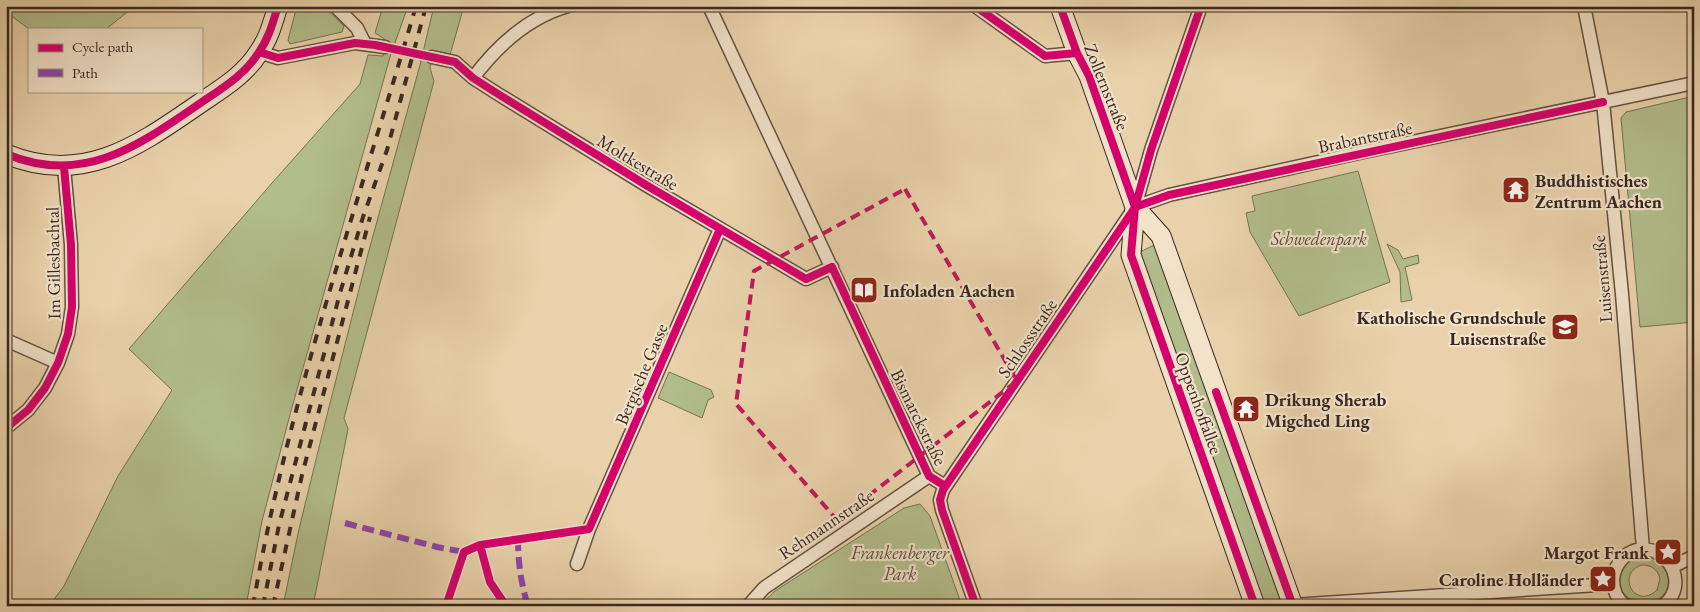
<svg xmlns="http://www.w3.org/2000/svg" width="1700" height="612" viewBox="0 0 1700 612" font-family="'EB Garamond',serif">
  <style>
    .green { fill: #b2bd8c; stroke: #757256; fill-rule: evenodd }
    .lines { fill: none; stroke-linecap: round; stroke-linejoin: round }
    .street-tunnel { stroke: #c6b08f; stroke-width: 12; stroke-dasharray: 12 6; stroke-linecap: butt }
    .street-casing { stroke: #645243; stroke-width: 15 }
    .secondary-casing { stroke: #382720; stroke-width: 21 }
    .street { stroke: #f1e2c8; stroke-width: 12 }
    .secondary { stroke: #f1e2c8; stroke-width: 19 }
    .rail { stroke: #382720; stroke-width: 4; stroke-dasharray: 9 9; stroke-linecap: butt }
    .quiet { stroke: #8e44ad; stroke-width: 6; stroke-dasharray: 12 6; stroke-linecap: butt }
    .cycleway-casing { stroke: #f1e2c8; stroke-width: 11 }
    .cycleway { stroke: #d6006c; stroke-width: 8 }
    .marked { fill: none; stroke: #c2185b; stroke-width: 4; stroke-dasharray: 10 6; stroke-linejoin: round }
    .labels { text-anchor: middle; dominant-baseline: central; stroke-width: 4.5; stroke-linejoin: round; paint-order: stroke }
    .street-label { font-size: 18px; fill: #382720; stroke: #f1e2c8 }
    .poi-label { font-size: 18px; font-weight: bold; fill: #382720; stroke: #f1e2c8; text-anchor: start }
    .park-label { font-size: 18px; font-style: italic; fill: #564c3b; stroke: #f1e2c8 }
  </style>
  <rect width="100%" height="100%" fill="#e9d2ab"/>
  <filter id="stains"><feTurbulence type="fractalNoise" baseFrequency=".004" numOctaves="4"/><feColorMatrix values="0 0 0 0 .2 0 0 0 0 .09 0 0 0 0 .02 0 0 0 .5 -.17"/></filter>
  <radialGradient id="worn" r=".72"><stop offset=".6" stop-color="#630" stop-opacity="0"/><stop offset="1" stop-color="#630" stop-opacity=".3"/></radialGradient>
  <!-- green -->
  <path class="green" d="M6 6H135L106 29H29L6 12Z
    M297 6H323L344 26 342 32 290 44 288 40Z
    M383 6H408L390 57 291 411 262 521 246 606H49L64 586 118 476 172 390 129 349 272 183 360 84 368 55 383 56 386 40 375 33Z
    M434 6H464L450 55 432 57 430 68 434 81 344 418 348 429 313 606H283L299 529 326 419 368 254 420 65Z
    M1694 96V322L1640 327 1621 118 1626 112Z
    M1358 171 1390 282 1299 316 1250 232 1246 213 1255 211 1252 196Z
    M1156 244 1285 606H1265L1140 252Z
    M1387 244 1398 250 1403 259 1418 255 1419 263 1405 267 1412 300 1401 302 1400 272Z
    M669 372 711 390 714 397 708 400 702 418 658 398Z
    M920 504 930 516 962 606H759L775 591 904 508Z
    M1648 555C1658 559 1661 562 1667 572 1682 601 1633 612 1621 590 1616 578 1621 563 1633 557 1637 555 1643 555 1648 555ZM1642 565C1652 565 1658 570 1660 579L1657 590C1635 611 1615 573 1642 565Z"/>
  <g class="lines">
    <!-- street-tunnel -->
    <path class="street-tunnel" d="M385 47 432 57"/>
    <defs>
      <path id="street" d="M335 6 357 28 365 44
        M709 6 929 476 945 486
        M975 6 1045 56 1077 53
        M1584 6 1603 102 1622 294 1643 549
        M259 52 278 58 355 43 385 47
        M432 57 455 62 473 78 498 94 646 185 806 279 832 267
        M473 78C497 46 529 17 568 6
        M1135 207 1169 195 1359 153 1694 83
        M6 340 58 363
        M6 428 28 410 45 388 58 363 68 334 72 307 71 245 64 167
        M577 564 589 529 720 229
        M1672 567 1694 556
        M1293 605 1613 584
        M748 606 764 588 929 476
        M976 606 942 510 940 500 943 490 1135 207 1151 150 1201 6
        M1626 606C1617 600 1613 589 1613 579 1614 571 1617 564 1623 558 1653 529 1697 578 1663 606"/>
      <path id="secondary" d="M1060 6 1077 53 1089 76 1135 207 1161 236 1293 606
        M6 154C83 186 138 146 199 104 221 89 245 75 259 52 269 38 273 22 278 6
        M1135 207 1131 255 1255 606"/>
    </defs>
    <!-- street casing -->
    <use href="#street" class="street-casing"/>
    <!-- secondary casing -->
    <use href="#secondary" class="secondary-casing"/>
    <!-- street -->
    <use href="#street" class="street"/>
    <!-- secondary -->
    <use href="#secondary" class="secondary"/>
    <!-- rail -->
    <path class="rail" d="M253 606C288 401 358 205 416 6
      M263 606 279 525 340 293 363 217 387 150 426 6
      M273 606 302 475 370 217"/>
    <!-- quiet -->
    <path class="quiet" d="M345 523 437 547 464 552
      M518 539C518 562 521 584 528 606"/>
    <defs>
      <path id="cycleway" d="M975 6 1045 56 1077 53
        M1060 6 1077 53 1089 76 1135 207
        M1201 6 1151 150 1135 207 1131 255 1255 606
        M259 52 278 58 355 43 375 45 455 62 473 78 498 94 646 185 806 279 832 267 929 476 945 486
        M6 154C83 186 138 146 199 104 221 89 245 75 259 52 269 38 273 22 278 6
        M1135 207 1169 195 1603 102
        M1216 392 1293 606
        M6 428 28 410 45 388 58 363 68 334 72 307 71 245 64 167
        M480 545 490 582 506 606
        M446 606 464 552 480 545 589 529 720 229
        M976 606 942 510 940 500 943 490 1134 209"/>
    </defs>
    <!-- cycleway casing -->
    <use href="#cycleway" class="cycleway-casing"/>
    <!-- cycleway -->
    <use href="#cycleway" class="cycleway"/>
  </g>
  <!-- marked area -->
  <path class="marked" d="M905 189 1017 381 837 520 736 404 754 271Z"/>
  <!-- icons -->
  <defs>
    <symbol id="temple-square" viewBox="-11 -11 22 22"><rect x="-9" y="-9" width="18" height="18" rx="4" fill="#8f2418" stroke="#f1e2c8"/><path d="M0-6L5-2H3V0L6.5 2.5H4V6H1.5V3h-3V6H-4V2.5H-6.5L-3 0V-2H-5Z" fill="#fff"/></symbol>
    <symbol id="library-square" viewBox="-11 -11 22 22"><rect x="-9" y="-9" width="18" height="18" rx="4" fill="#8f2418" stroke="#f1e2c8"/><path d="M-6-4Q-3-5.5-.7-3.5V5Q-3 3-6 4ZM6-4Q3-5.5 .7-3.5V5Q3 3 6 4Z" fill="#fff"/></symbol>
    <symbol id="school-square" viewBox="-11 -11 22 22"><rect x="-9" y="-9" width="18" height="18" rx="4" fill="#8f2418" stroke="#f1e2c8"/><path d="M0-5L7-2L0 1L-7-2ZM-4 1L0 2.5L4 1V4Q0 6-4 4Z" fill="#fff"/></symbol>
    <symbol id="sight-square" viewBox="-11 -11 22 22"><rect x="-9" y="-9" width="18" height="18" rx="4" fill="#8f2418" stroke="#f1e2c8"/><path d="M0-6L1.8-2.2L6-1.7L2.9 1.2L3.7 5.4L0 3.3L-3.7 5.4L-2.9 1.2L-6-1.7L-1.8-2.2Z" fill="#fff"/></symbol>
  </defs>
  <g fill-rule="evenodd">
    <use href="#temple-square" x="1500" y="174" width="32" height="32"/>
    <use href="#library-square" x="848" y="274" width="32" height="32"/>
    <use href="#school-square" x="1549" y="311" width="32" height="32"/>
    <use href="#temple-square" x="1230" y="393" width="32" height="32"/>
    <use href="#sight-square" x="1652" y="536" width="32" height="32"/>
    <use href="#sight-square" x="1587" y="563" width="32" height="32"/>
  </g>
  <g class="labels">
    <!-- street labels -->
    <g class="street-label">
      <text transform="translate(1107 87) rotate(68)">Zollernstraße</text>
      <text transform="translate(1365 137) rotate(-12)">Brabantstraße</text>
      <text transform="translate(638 162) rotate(31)">Moltkestraße</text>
      <text transform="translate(53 263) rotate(-91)">Im Gillesbachtal</text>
      <text transform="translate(1602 279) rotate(-95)">Luisenstraße</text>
      <text transform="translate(1027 338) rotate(-56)">Schlossstraße</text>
      <text transform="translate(641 374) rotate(-67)">Bergische Gasse</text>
      <text transform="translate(1199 403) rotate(70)">Oppenhoffallee</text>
      <text transform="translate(919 417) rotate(64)">Bismarckstraße</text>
      <text transform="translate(826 524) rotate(-34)">Rehmannstraße</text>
    </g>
    <!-- poi labels -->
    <g class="poi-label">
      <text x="1535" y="180">Buddhistisches<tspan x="1535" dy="21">Zentrum Aachen</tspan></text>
      <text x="883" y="290">Infoladen Aachen</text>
      <text x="1546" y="317" text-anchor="end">Katholische Grundschule<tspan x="1546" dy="21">Luisenstraße</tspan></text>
      <text x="1265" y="399">Drikung Sherab<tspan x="1265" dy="21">Migched Ling</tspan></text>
      <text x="1649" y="552" text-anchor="end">Margot Frank</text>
      <text x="1584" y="579" text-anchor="end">Caroline Holländer</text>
    </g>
    <!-- park labels -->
    <g class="park-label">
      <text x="1319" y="238">Schwedenpark</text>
      <text x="900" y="552">Frankenberger<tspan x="900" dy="21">Park</tspan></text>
    </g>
  </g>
  <!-- margin -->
  <rect width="1700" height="612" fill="none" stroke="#e9d2ab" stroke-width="25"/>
  <rect x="8" y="8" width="1685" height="597" fill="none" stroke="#382720" stroke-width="2.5"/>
  <rect x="12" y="12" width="1675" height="587" fill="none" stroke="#382720"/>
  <!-- legend -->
  <rect x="28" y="28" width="175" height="65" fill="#f1e2c8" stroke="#a79785"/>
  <rect x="38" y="44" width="25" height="8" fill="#d6006c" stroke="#a79785"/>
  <text x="72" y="52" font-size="15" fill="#382720">Cycle path</text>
  <rect x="38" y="69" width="25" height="8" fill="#8e44ad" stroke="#a79785"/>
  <text x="72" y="78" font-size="15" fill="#382720">Path</text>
  <rect width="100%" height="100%" filter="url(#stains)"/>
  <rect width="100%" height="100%" fill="url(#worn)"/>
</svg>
